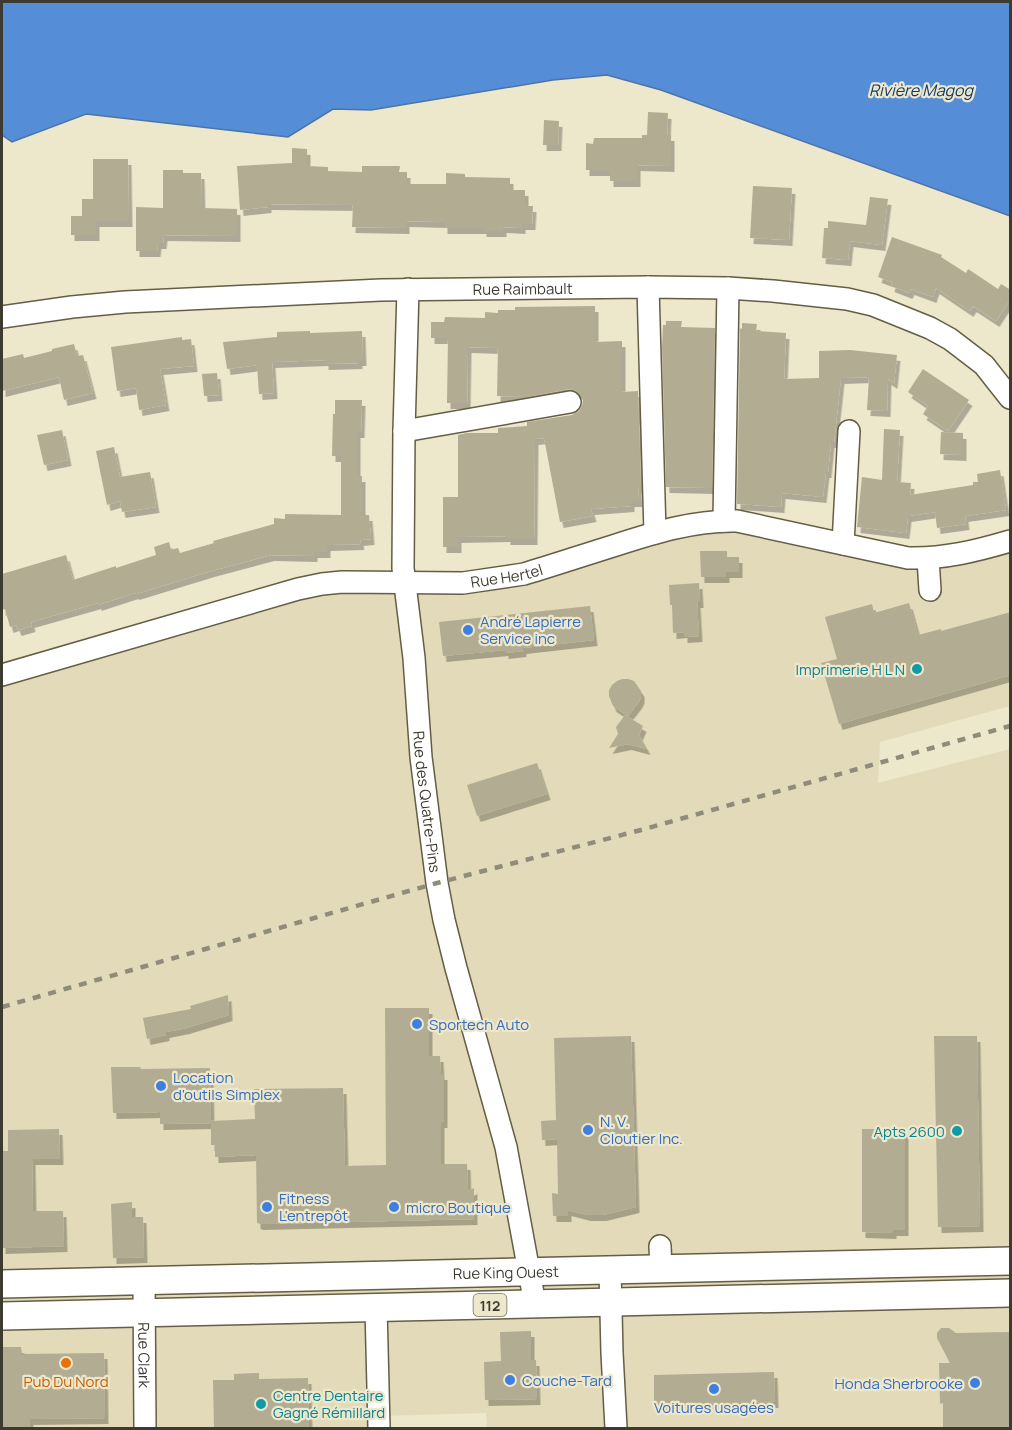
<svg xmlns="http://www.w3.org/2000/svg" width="1012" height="1430" viewBox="0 0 1012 1430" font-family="Manrope,sans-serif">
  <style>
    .built { fill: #e2dab8 }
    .water { fill: #558dd7; stroke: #4e74a5; stroke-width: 1.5 }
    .building { fill: #b2ac92; filter: url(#shadow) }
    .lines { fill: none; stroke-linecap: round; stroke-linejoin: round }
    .minor-casing { stroke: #635e46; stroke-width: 24 }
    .major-casing { stroke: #635e46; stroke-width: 30 }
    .minor { stroke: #fff; stroke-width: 21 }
    .major { stroke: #fff; stroke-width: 27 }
    .rail { stroke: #908c7a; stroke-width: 4.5; stroke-dasharray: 8 8; stroke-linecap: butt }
    .shop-dot { fill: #3f7fe0; stroke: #ede7cc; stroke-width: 2 }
    .culture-dot { fill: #0f9aa8; stroke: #ede7cc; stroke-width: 2 }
    .food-dot { fill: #e8710a; stroke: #ede7cc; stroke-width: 2 }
    .labels { text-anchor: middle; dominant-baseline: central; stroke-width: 4.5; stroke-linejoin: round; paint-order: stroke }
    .shield { fill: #ede7cc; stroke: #726f5f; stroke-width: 1.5 }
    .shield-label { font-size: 14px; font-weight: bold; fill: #3d3b30 }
    .street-label { font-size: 15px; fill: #3d3b30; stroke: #ede7cc }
    .shop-label { font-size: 15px; fill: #366cbe; stroke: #ede7cc; text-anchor: start }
    .culture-label { font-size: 15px; fill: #0d838f; stroke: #ede7cc; text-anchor: end }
    .food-label { font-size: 15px; fill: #c56008; stroke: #ede7cc }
    .water-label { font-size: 16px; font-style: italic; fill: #133969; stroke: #ede7cc }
  </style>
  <defs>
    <filter id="shadow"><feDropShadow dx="3.5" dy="6" stdDeviation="0" flood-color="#0004"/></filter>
  </defs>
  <rect width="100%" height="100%" fill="#ede7cc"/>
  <!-- built -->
  <path class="built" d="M699 524 877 551 1010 541V706L880 742 878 783 1010 749V1428H487L486 1413 379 1416V1428H2V675L298 589 463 583Z"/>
  <!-- water -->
  <path class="water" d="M2 2H1010V216L661 90 607 75 553 80 371 110 333 109 288 137 86 114 12 142 2 135Z"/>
  <!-- building -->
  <path class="building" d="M648 112 668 113 667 135H671V166L637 165V181H610V170H586V143L593 144 594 138H642V135H647Z
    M544 120 559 121 558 145H543Z
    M292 148 307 149V166L328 167V171L362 172V166H400L399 172H407V184H446V173L465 174V177L510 178V190H525V206H533L532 224H522V228L503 227V231H483V228H444V222L406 221V228L352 227 353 205 268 204V207L240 210 237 166 292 163Z
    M93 159H128L129 221H96V235H71V216H82V199H93Z
    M163 170H183V173H201L202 208 237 209V236L164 235 163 243H158L157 251H136V207L163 208Z
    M753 186 792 188 789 240 750 238Z
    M870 197 888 199 882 245 850 241 848 260 822 258 824 228H828V221L866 225Z
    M892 237 942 255 941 257 966 273 968 269 998 289 1001 284 1011 290V298L996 321 973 306 970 311 936 288 933 297 911 289 909 293 891 286 892 282 878 277Z
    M595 306V342L622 341V392L638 391 641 487H638L639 501H631V506L591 509 593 516 560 522 544 438 535 439 534 539H507V536L458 537V547H443V497H458V435L467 433H498V428L527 426V422L572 415 579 411 582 406 583 400 579 393 574 390 568 389 527 397 497 396 498 348 468 347 467 403H447L448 338H431V322H444L445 317 485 318V312L498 313V310H515V307Z
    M666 321H682L681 327 715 328 712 488 666 487 662 347 663 325H666Z
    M742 323 757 324 756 331 786 333 784 379 819 378V351L850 350 897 355 894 383 888 379 887 411 867 410 869 377 841 378 834 442H831L828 472H826L823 497 782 493 781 507 737 504 740 328 742 329Z
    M310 331V333L362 331 363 360H359V363L325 364V360L272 362 274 393 259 394 257 365 227 369 223 342 277 337V332Z
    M182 337V340L191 339 194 366 160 369 166 405 139 410 136 388 117 391 111 347Z
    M74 344 77 356 83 355 93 393 64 400 59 377 2 391V359L23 354 24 358 52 351V349Z
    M923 369 969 400 948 431 923 414 928 406 908 392Z
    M217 373 219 395 204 396 202 374Z
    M335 400H362L361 432H357V476H362V515H369L371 539 360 540 361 544 327 545V552H314V556L271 555 211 571 136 594 135 593 98 605V603L31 622 32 626 18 630 16 625 10 627 5 609 2 610V574L66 555 73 580 116 566V568L156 555 154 547 169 542 171 550 178 548 180 553 214 543 213 541 274 524V518L285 519V514L341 515V456H332L333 414H335Z
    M884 429 900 430 897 482 911 483 910 495 973 485V482H978L977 474 1000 470 1006 510 965 516 966 524 937 528 935 512 908 516 906 533 857 527 862 477 882 480Z
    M62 430 68 460 44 465 37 435Z
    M941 432 963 433V455L940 454Z
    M114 447 120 477 150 472 156 507 122 512 120 501 107 505 96 451Z
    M700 551H727V557H739V572H726V577H701Z
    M699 583 700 602H697L699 636 684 637V632L673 633 672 605H670L669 585Z
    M909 603 918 635 941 629V631L1011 612V675L839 724 821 663 837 659 825 617 872 604 874 613Z
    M590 606 594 640 523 648V651L505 653V650L443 656 439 622Z
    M622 679H628L634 681 641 691V697L639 702 628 716 613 706 609 696V690L612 685 617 681Z
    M625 715 643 726 639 735 647 749 628 744 609 748 618 734 616 727Z
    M537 763 547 794 477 816 467 785Z
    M228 995 229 1015 186 1028 166 1032V1035L147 1039 143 1018 191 1009 190 1006Z
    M385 1008H429V1056H440L441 1074H444V1122H441V1164H467L468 1191 474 1188V1219L260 1224 257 1223 256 1155 215 1157V1145H211V1123L160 1124V1112L113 1113 111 1067H140L141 1069 210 1068 211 1121 255 1119 254 1089 343 1088 345 1166 386 1165Z
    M631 1036 636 1207 603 1215H587L568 1210V1216H553L552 1193 558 1194 557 1139 542 1140 541 1121 556 1120 554 1038Z
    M934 1036H977L980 1226 938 1227Z
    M59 1129 60 1159H32L33 1211H63L64 1246 2 1248V1151H8V1130Z
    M862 1129H905V1230H893V1233L862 1232Z
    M132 1202V1217H143L144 1257 113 1258 111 1204Z
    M941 1328H949L956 1333 1011 1332V1428H943V1403L940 1404 939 1363H950L937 1338V1333Z
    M531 1331V1360H536L537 1399 485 1400 484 1362 501 1361 500 1332Z
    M2 1347H21L22 1354 104 1353 105 1418 30 1419V1428H2Z
    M774 1372 775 1402 654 1404V1375Z
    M259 1373V1379L308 1378 309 1428H214L213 1380H234V1374Z"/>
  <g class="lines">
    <defs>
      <g id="minor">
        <path d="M648 287 655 533"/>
        <path id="s1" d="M408 289 404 431 403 568 414 658 421 757 437 883 444 920 456 968 506 1147 535 1304"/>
        <path id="s2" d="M2 317 72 307 125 302 381 290 648 287 728 288 773 291 847 299 873 305 930 328 950 339 984 365 1010 398"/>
        <path d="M404 431 570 402"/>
        <path d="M724 521 728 288"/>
        <path d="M843 544 849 431"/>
        <path d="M928 559 930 590"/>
        <path id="s3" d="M2 675 298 589 322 584 342 582 463 583 524 574C554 565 584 555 613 546 653 533 694 520 737 521L908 558C944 559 976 551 1010 541"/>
        <path d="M660 1246 661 1269"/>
        <path d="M610 1270 612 1353 616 1428"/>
        <path id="s4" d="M144 1280 145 1428"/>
        <path d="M376 1307 379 1428"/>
      </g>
      <g id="major">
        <path id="s5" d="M2 1284C338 1275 674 1269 1010 1261"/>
        <path d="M2 1316 1010 1293"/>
      </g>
    </defs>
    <!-- minor casing -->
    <use href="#minor" class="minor-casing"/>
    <!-- major casing -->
    <use href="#major" class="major-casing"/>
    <!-- minor -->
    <use href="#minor" class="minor"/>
    <!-- major -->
    <use href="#major" class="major"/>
    <!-- rail -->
    <path class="rail" d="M2 1007 437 883 641 830 1010 726"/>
  </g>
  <!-- markers -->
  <g class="shop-dot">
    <circle cx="468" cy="630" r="6"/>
    <circle cx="417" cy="1024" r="6"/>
    <circle cx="161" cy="1086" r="6"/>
    <circle cx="588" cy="1130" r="6"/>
    <circle cx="267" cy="1207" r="6"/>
    <circle cx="394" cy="1207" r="6"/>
    <circle cx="510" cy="1380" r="6"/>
    <circle cx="975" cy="1383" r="6"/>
    <circle cx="714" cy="1389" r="6"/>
  </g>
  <g class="culture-dot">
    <circle cx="917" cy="669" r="6"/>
    <circle cx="957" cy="1131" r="6"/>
    <circle cx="261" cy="1404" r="6"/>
  </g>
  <circle class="food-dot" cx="66" cy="1363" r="6"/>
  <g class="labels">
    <!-- shield labels -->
    <rect class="shield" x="473.5" y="1294" width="33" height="22" rx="4.5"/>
    <g class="shield-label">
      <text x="490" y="1305">112</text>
    </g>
    <!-- street labels -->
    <g class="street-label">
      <text stroke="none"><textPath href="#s2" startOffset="522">Rue Raimbault</textPath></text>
      <text stroke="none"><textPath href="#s3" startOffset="518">Rue Hertel</textPath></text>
      <text stroke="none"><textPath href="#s1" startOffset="514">Rue des Quatre-Pins</textPath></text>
      <text stroke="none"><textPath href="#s5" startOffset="504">Rue King Ouest</textPath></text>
      <text stroke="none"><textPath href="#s4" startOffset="75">Rue Clark</textPath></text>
    </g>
    <!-- shop labels -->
    <g class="shop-label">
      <text x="480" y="621">André Lapierre<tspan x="480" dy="17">Service inc</tspan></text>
      <text x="429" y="1024">Sportech Auto</text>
      <text x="173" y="1077">Location<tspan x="173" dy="17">d'outils Simplex</tspan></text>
      <text x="600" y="1121">N. V.<tspan x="600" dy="17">Cloutier Inc.</tspan></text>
      <text x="279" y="1198">Fitness<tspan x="279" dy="17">L'entrepôt</tspan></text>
      <text x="406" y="1207">micro Boutique</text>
      <text x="522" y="1380">Couche-Tard</text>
      <text x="963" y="1383" text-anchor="end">Honda Sherbrooke</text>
      <text x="714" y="1407" text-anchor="middle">Voitures usagées</text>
    </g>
    <!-- culture labels -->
    <g class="culture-label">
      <text x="905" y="669">Imprimerie H L N</text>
      <text x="945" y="1131">Apts 2600</text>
      <text x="273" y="1395" text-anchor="start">Centre Dentaire<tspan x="273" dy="17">Gagné Rémillard</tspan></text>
    </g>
    <!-- food labels -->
    <g class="food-label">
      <text x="66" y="1381">Pub Du Nord</text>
    </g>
    <!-- water labels -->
    <g class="water-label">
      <text x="921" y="90">Rivière Magog</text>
    </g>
  </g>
  <!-- border -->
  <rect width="1012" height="1430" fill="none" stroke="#3d3b30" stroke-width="6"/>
</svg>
